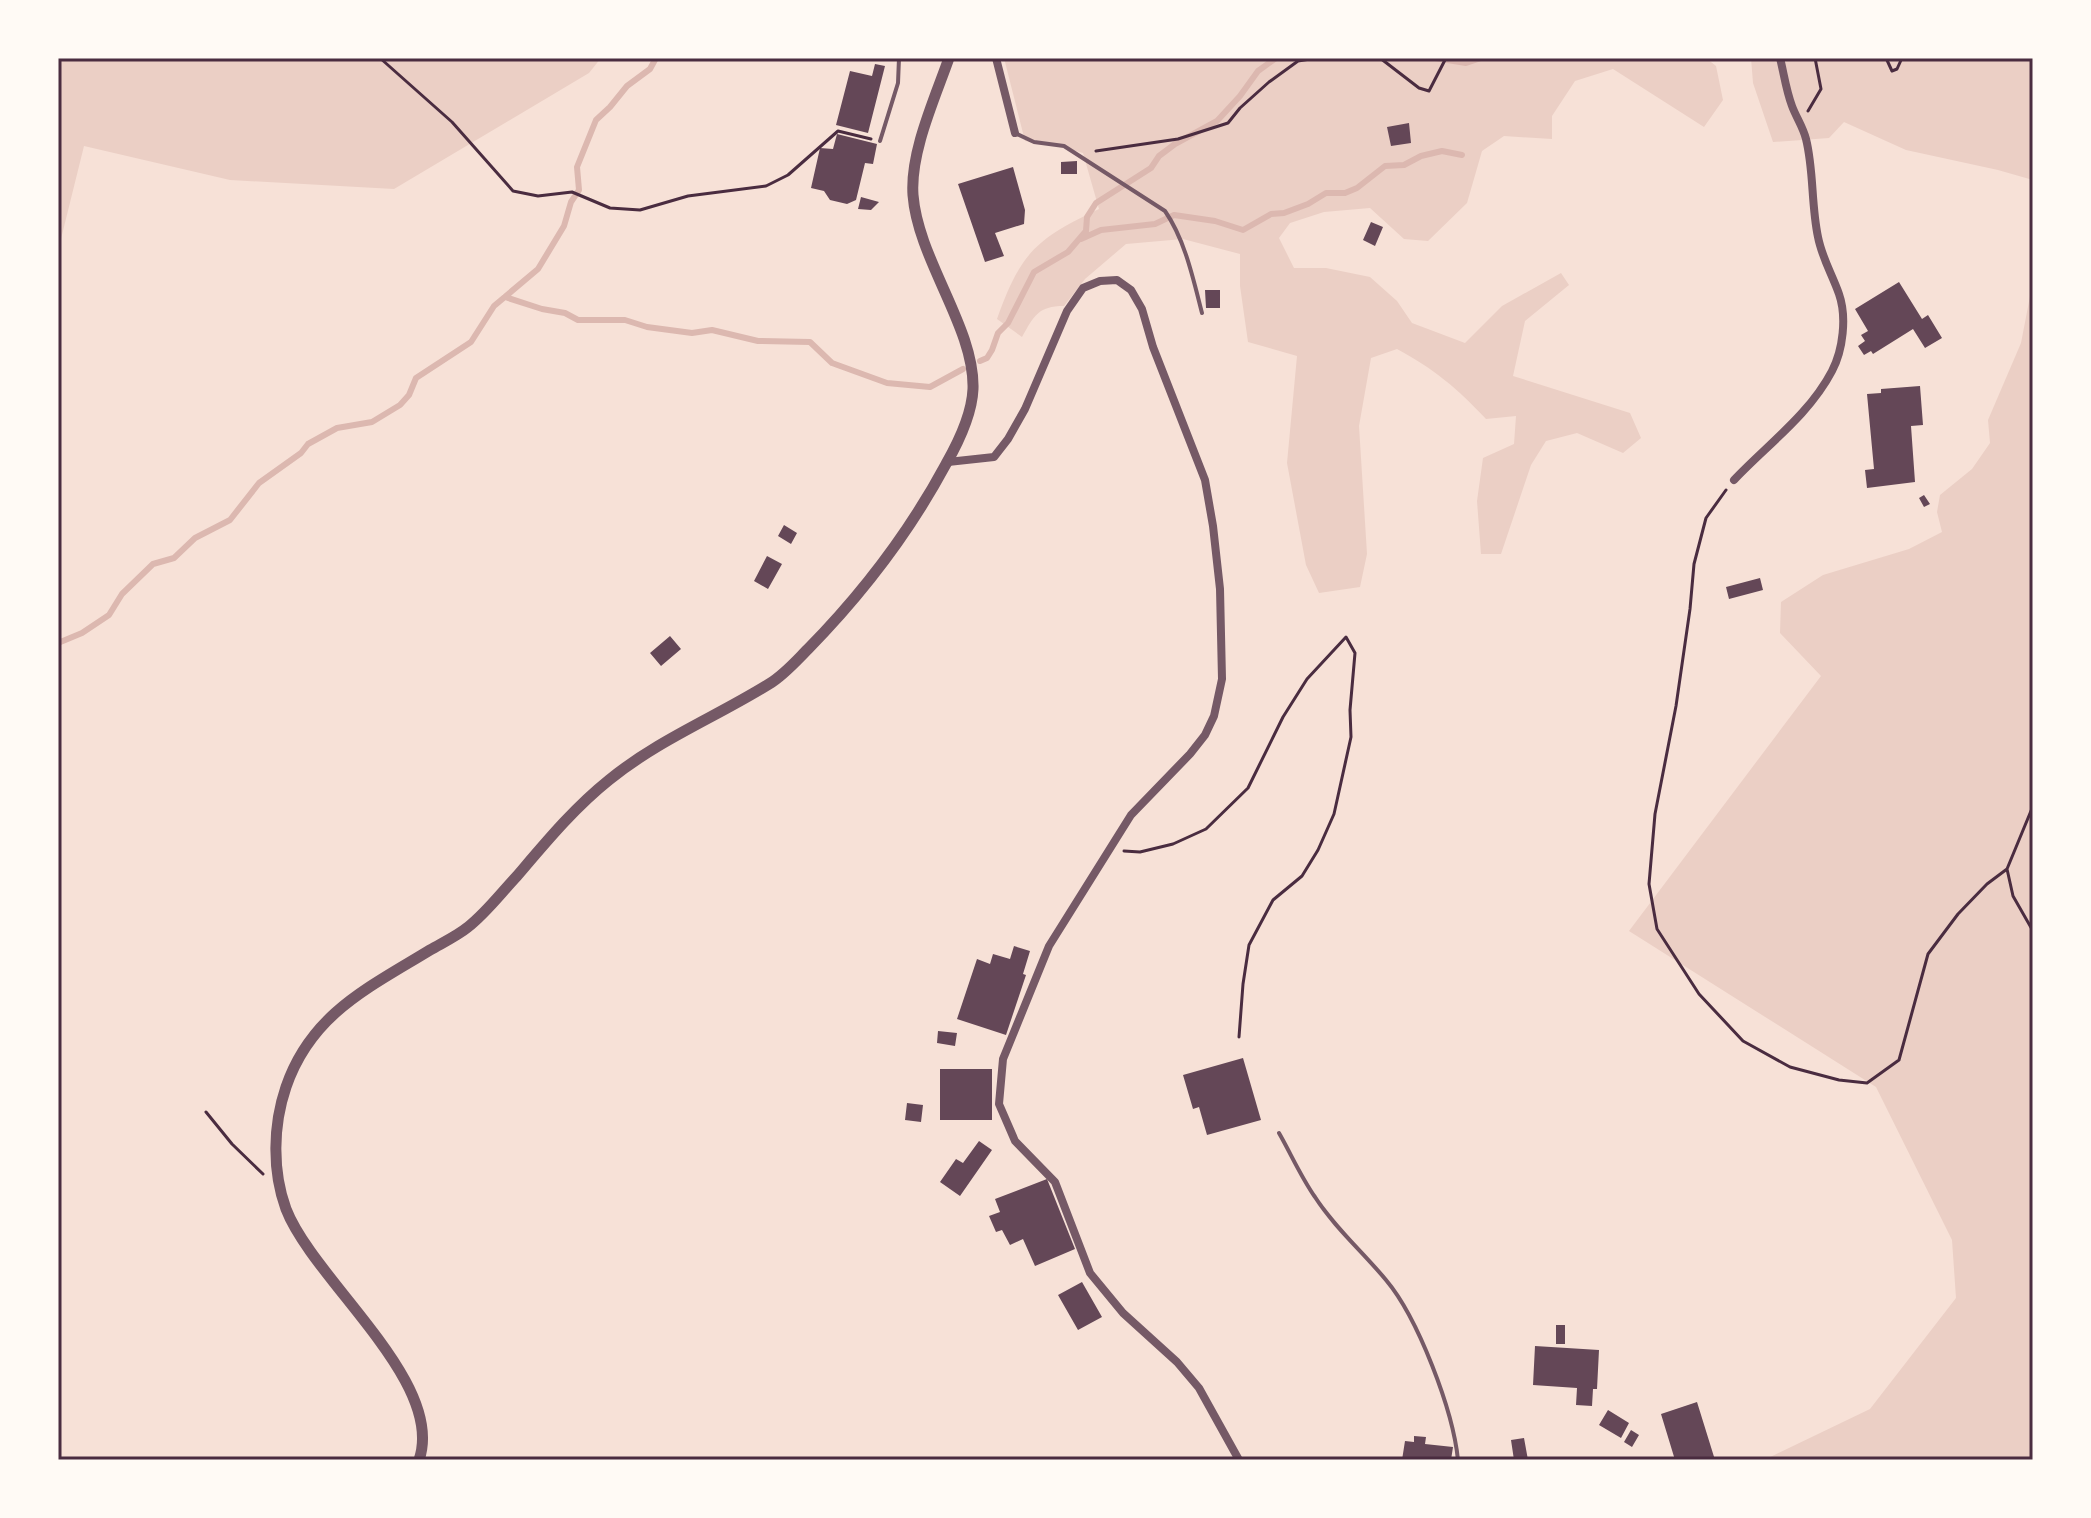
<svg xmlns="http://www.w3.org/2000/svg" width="2091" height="1518" viewBox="0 0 2091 1518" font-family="Rubik,sans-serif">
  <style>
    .green { fill: #ebcfc5 }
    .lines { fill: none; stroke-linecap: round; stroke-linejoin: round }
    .stream { stroke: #dcb8b0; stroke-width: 6 }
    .building { fill: #644757 }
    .path { stroke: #4a2c40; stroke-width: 3 }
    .service { stroke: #755966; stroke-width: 4 }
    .minor { stroke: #755966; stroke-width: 8 }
    .tertiary { stroke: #755966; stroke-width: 11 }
    .neatline { fill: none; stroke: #4a2c40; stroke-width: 3 }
  </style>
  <rect width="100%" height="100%" fill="#f7e1d7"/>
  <!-- green -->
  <path class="green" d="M58 58H601L589 73 394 189 230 180 84 146 58 251Z
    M1004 58H1706L1716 66 1723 100 1704 127 1613 69 1575 81 1552 116V139L1504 136 1482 151 1467 203 1428 241 1404 239 1370 208 1324 212 1290 223 1279 238 1294 268H1326L1370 277 1397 301 1412 323 1465 343 1502 306 1561 273 1569 285 1525 321 1513 376 1630 413 1641 438 1623 453 1577 433 1546 441 1531 465 1501 554H1481L1477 501 1483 458 1514 444 1516 416 1486 419C1457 388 1434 369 1397 349L1371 358 1359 426 1367 554 1360 587 1319 593 1306 565 1287 463 1297 356 1248 342 1240 286V254L1183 239 1126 244 1085 279 1064 306C1038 306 1034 316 1022 337L997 319C1021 252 1036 239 1099 209L1083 153 1058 146 1025 141Z
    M1751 58H2033V180L1998 170 1906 150 1844 122 1829 138 1773 142 1753 83Z
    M2033 281V1460H1764L1870 1409 1956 1298 1952 1240 1876 1087 1629 931 1821 676 1780 633 1781 602 1823 575 1909 549 1942 532 1937 512 1940 495 1972 469 1990 443 1988 420 2021 343Z"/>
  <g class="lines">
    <!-- stream -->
    <path class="stream" d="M1435 58 1466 63 1481 58
      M1081 239 1101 230 1155 224 1174 215 1215 221 1243 230 1271 214 1284 213 1308 204 1326 193H1345L1357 188 1385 166 1404 165 1421 156 1442 151 1462 155
      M505 297 542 309 565 313 578 320H625L647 327 692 333 712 330 758 341 810 342 832 363 887 383 930 387 963 369
      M980 361 987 358 992 350 998 333 1008 323 1034 272 1068 252 1086 231 1087 217 1096 203 1151 168 1159 156 1175 144 1217 121 1240 96 1258 71 1276 58
      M58 643 82 633 109 615 122 594 153 564 174 558 195 538 230 520 259 483 301 453 308 444 337 428 372 422 400 405 409 395 416 378 471 342 494 306 538 269 564 226 571 202 579 190 577 167 596 120 610 107 627 86 650 69 656 58"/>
  </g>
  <!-- building -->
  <path class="building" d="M875 64 885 66 868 133 836 125 850 71 872 76Z
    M1409 123 1411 143 1391 146 1387 127Z
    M837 134 877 144 873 164 865 163 856 200 847 204 830 200 824 191 811 188 820 148 833 149Z
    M1077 161V174H1061V162Z
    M1013 167 1025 210 1024 224 995 233 1004 256 985 262 958 184Z
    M861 197 879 202 871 210 858 209Z
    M1371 222 1383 227 1375 246 1363 240Z
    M1899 282 1922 319 1928 315 1942 338 1925 348 1913 329 1873 354 1871 351 1864 355 1858 346 1865 341 1861 335 1868 331 1855 309Z
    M1205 290H1220V308H1206Z
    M1920 386 1923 425 1911 426 1915 482 1867 488 1865 470 1874 469 1867 394 1881 393V389Z
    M1924 495 1930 504 1924 507 1919 498Z
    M784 525 797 533 791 544 778 536Z
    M767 556 782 564 768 589 754 581Z
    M1760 578 1763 590 1729 599 1726 587Z
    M670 636 681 649 661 666 650 653Z
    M1014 946 1030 951 1023 974 1026 975 1006 1035 957 1019 977 959 990 964 993 954 1010 959Z
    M938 1031 957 1033 955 1046 937 1043Z
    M1243 1058 1261 1120 1207 1135 1199 1107 1193 1109 1183 1075Z
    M940 1069H992V1120H940Z
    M907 1103 923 1105 921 1122 905 1120Z
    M979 1141 992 1150 960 1196 940 1182 956 1159 963 1163Z
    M1047 1179 1075 1249 1035 1266 1023 1239 1010 1245 1002 1230 996 1232 989 1216 1000 1212 995 1199Z
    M1082 1282 1102 1317 1078 1330 1058 1295Z
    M1556 1325H1565V1344H1556Z
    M1535 1346 1599 1350 1597 1389H1593L1592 1406 1576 1405 1577 1388 1533 1385Z
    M1697 1402 1715 1460H1675L1661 1414Z
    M1608 1410 1629 1423 1621 1438 1599 1425Z
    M1631 1430 1639 1435 1632 1447 1624 1442Z
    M1414 1436 1426 1437 1425 1444 1453 1447 1451 1460H1402L1405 1441 1414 1442Z
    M1524 1438 1528 1460H1514L1511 1440Z"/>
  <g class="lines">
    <!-- path -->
    <path class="path" d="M380 58 452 122 513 191 538 196 572 192 610 208 640 210 688 196 766 186 788 175 838 131 871 139
      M1380 58 1419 88 1429 91 1446 58
      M1886 58 1892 71 1897 69 1902 58
      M1808 111 1821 89 1815 58
      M1096 151 1178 139 1228 123 1240 108 1269 82 1298 61 1316 58
      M1726 490 1706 518 1694 564 1690 609 1676 706 1655 814 1649 884 1657 929 1699 994 1743 1041 1790 1067 1839 1080 1867 1083 1899 1060 1928 954 1958 914 1987 884 2007 869 2033 806
      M1124 851 1140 852 1173 844 1206 829 1248 788 1283 717 1307 679 1346 637 1355 653 1350 710 1351 737 1334 814 1318 850 1302 876 1273 900 1249 945 1243 984 1239 1037
      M2007 869 2013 896 2033 931
      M206 1112 232 1144 263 1174"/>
    <!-- service -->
    <path class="service" d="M1015 133 1034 142 1064 146 1165 211C1185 240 1193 278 1202 313
      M880 141 898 83 899 58
      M1279 1133C1291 1154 1301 1177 1315 1197 1335 1228 1363 1252 1386 1280 1418 1318 1453 1410 1458 1460"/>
    <!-- minor -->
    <path class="minor" d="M996 58 1015 133
      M948 462 994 457 1008 439 1025 409 1067 311 1083 288 1100 281 1117 280 1131 290 1142 309 1153 347 1205 480 1213 526 1220 589 1222 679 1214 716 1205 735 1190 754 1131 815 1049 946 1003 1059 999 1104 1015 1141 1055 1182 1090 1273 1123 1313 1177 1362 1199 1388 1239 1460
      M1734 480C1767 445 1809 415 1832 371 1843 350 1847 317 1839 294 1832 274 1822 258 1818 237 1811 204 1814 171 1806 139 1803 127 1796 117 1792 106 1786 90 1784 74 1780 58"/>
    <!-- tertiary -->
    <path class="tertiary" d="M419 1460C446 1382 314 1281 286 1209 272 1171 273 1125 286 1087 311 1014 368 988 430 950 442 943 457 936 468 927 486 913 501 893 517 876 546 842 574 808 609 780 658 740 716 717 769 684 784 675 796 661 808 649 862 594 910 531 946 464 958 443 972 414 973 389 975 328 918 260 913 195 910 152 935 98 949 58"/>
  </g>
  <!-- border -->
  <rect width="2091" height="1518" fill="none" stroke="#fffaf5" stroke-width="120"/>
  <rect x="60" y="60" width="1971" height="1398" class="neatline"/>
</svg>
